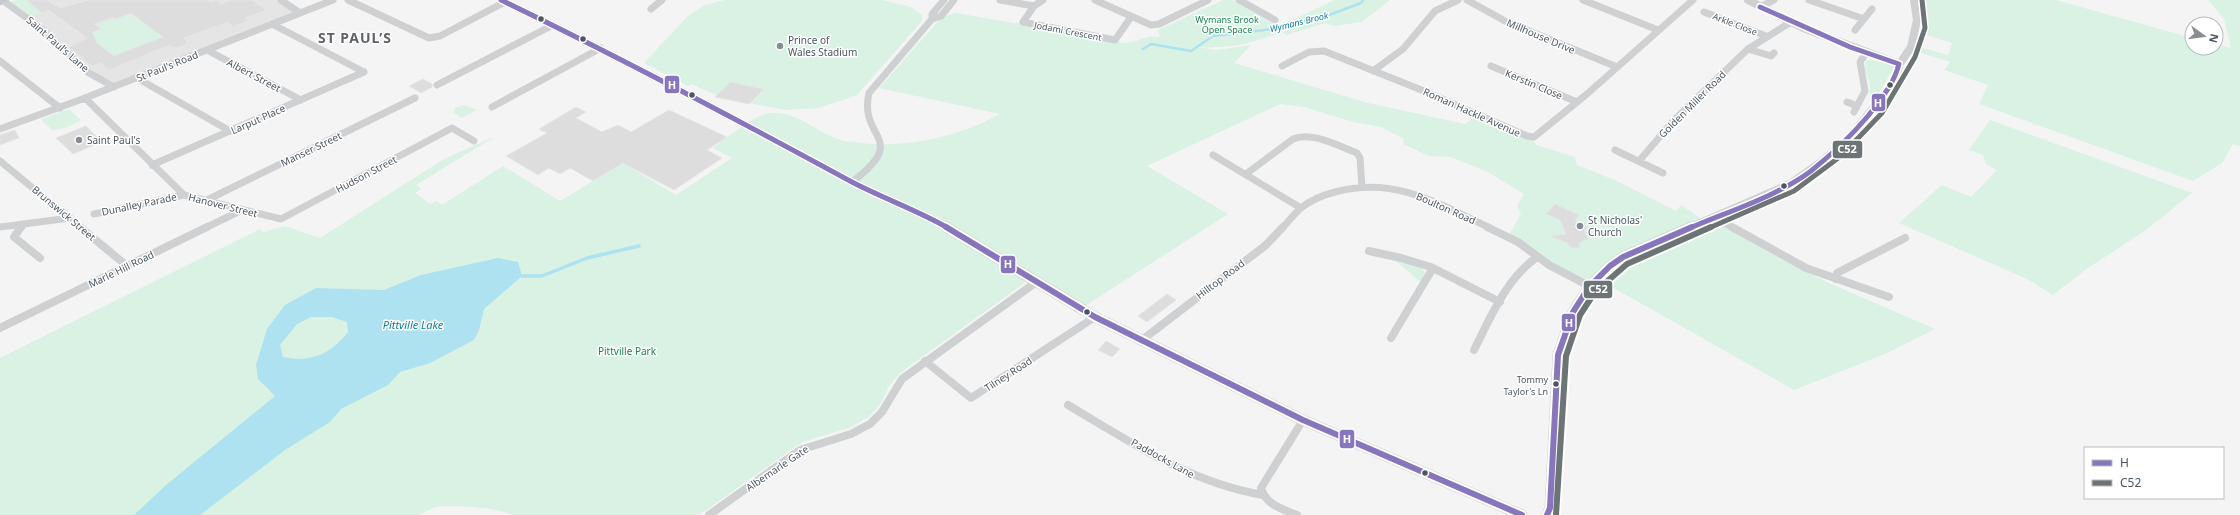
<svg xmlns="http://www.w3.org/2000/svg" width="2240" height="515" viewBox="0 0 2240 515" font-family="'Noto Sans',sans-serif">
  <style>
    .education { fill: #e6e5e6 }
    .green { fill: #d9f2e3 }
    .water { fill: #aee2f0; fill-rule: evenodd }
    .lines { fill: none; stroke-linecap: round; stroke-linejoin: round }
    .stream-far1 { stroke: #aee2f0; stroke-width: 2.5 }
    .stream { stroke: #aee2f0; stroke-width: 3.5 }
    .building { fill: #ddddde; stroke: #e5e6e7; fill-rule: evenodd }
    .trunk-casing { stroke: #b9bec3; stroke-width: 2 }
    .minor-far1 { stroke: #ced0d2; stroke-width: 7 }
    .minor { stroke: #ced0d2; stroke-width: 8 }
    .tertiary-far1 { stroke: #ced0d2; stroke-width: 8 }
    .tertiary { stroke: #ced0d2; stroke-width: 11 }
    .trunk { fill: #c4c9cd; fill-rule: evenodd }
    .bus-1-far1-casing { stroke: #fff; stroke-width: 8 }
    .bus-1-casing { stroke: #fff; stroke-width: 10 }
    .bus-2-far1-casing { stroke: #fff; stroke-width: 8 }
    .bus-2-casing { stroke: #fff; stroke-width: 10 }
    .bus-1-far1 { stroke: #8876bd; stroke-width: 5 }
    .bus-1 { stroke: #8876bd; stroke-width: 6 }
    .bus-2-far1 { stroke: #6c7476; stroke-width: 5 }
    .bus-2 { stroke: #6c7476; stroke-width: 6 }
    .bus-dot { fill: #4a5661; stroke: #fff; stroke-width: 1.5 }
    .poi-dot { fill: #868d94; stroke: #fff; stroke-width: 1.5 }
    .labels { text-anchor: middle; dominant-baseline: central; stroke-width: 3; stroke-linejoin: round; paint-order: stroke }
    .far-park-label { font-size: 9px; fill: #17864f; stroke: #fff }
    .far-water-label { font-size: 9px; font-style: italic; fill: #0c7c9b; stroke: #fff }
    .far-street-label { font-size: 9px; fill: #4a5661; stroke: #fff }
    .bus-label { font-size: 9px; fill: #4a5661; stroke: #fff; text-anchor: end }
    .street-label { font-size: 10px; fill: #4a5661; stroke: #fff }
    .poi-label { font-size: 10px; fill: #4a5661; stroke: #fff; text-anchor: start }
    .park-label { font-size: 10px; fill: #17864f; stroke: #fff }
    .water-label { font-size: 11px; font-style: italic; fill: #0c7c9b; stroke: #fff }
    .district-label { font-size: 14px; font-weight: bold; letter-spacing: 1px; fill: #5f6368; stroke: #fff }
    .line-badge { stroke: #fff; stroke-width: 1.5 }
    .badge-label { font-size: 11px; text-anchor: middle; font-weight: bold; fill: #fff }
  </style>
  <rect width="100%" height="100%" fill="#f4f4f4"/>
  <!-- education -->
  <path class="education" d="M17 0H281L300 13 114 87 89 73 38 26Z"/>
  <!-- green -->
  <path class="green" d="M17 0H35L30 2 32 4 30 6 42 13 30 17 10 2Z
    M725 0H882L911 7 922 15V21L857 95 843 100 819 108 786 110 715 97 716 95 691 84 688 86 644 63 688 16 705 5Z
    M1223 0H1232L1276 25 1295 19 1334 0H1390L1362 22 1334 26 1325 23 1287 35 1282 32C1249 44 1231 49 1196 47L1217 50 1251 45 1234 63 1368 103 1465 124 1478 114 1531 137 1536 145 1575 157 1577 165 1615 180 1676 211 1681 205 1706 222 1719 223 1773 255 1829 283 1935 329 1885 354 1794 390 1596 278 1589 286 1508 237 1521 214 1517 206 1524 194 1488 172 1451 157 1429 156 1403 144 1404 139 1381 127 1353 122 1304 107 1280 104 1147 166 1228 214 1085 306 1033 277 900 373 889 386 881 403 870 416 852 427 802 442 705 511 696 515H513C498 508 453 504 436 507 431 508 424 513 419 515H0V358L260 229 263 232 285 226 320 238 444 159 496 136 416 185 421 189 415 193 430 204 437 201 442 205 503 166 560 201 623 163 676 195 732 158 713 148C724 140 757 113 770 113 797 111 816 132 840 140 846 142 855 142 861 143 909 148 958 137 1000 114L879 88 942 17 956 13 1014 23 1023 22 1115 40C1129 47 1136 39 1149 37 1159 35 1172 40 1181 43L1160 37 1158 30Z
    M1920 0H2056L2192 38V48H2216V44L2231 48 2224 19 2208 0H2240V146L2233 144 2222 163 2193 181 1979 104 1988 85 1944 70 1950 62 1918 52 1919 47 1948 55 1952 43 1923 34 1926 17Z
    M135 12 142 22 163 37 112 57V55L87 34 100 29 96 25Z
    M1867 60 1883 62 1898 68 1890 74 1875 101 1870 99V84L1864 67Z
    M464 105 477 110 462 118 453 112 455 108Z
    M69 109 81 120 66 128 52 130 41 119Z
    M1990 120 2192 193 2146 230 2085 270 2053 295 2027 279 1899 223 1942 185 1971 197 1997 170 1986 164 1983 155 1969 150Z
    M1394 259 1422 268 1425 273 1420 282Z"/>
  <!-- water -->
  <path class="water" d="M498 258 518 262 522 276 484 309 479 330 474 340 430 363 400 372 388 385 341 409 330 422 285 450 200 515H134L166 485 275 396 258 379 256 365 267 329 285 305 316 288 384 290 421 275ZM311 317H332L347 322 348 332C331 354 311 363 283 357L280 345 297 324Z"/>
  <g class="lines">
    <!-- stream-far1 -->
    <path class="stream-far1" d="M1143 49 1151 44 1191 51 1213 36 1265 30 1329 15 1361 3 1363 0"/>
    <!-- stream -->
    <path class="stream" d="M522 276H542L587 258 639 246"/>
  </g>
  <!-- building -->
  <path class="building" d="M27 0H47L60 8 89 0H208L210 2 216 0 221 4 231 0H253L266 10 245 18 249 21 237 25 232 26 228 22 184 38 187 43 181 47 174 48 169 45 109 70 101 63 92 66 68 47 87 38 49 10 42 13ZM131 13 163 37 114 56 97 43 92 32 101 29 94 24 113 17 116 19Z
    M423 79 432 84V87L421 93 409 86Z
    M730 82 764 89 749 104 715 97Z
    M576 107 586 112 576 118 602 132 618 125 631 132 669 110 727 137 707 150 722 158 674 190 623 163 593 181 570 168 560 174 549 168 538 175 506 156 547 133 539 129Z
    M86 126 102 142 73 154 56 138Z
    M15 130 19 138 0 145V135Z
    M1555 204 1579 215 1575 221 1588 227 1584 231 1588 239 1584 240 1579 244 1580 248H1572L1567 243 1551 236 1566 234 1560 220 1546 214Z
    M1167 294 1176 300 1147 322 1138 316Z
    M1106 341 1120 349 1112 357 1098 350Z"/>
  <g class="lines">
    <defs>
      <path id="trunk" d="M0 0H8L0 4Z"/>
    </defs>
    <!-- trunk casing -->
    <use href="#trunk" class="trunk-casing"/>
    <!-- minor-far1 -->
    <path class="minor-far1" d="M2 0 38 26 89 73 114 87
      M281 0 300 13
      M348 0 429 38 440 36 505 2
      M1000 0 1034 6
      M1043 0 1034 6 1023 22 1115 40 1131 17
      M1095 0 1151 25 1159 24 1208 0
      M1239 0 1275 20
      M1467 0 1505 21 1617 67
      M1583 0 1658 30
      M1809 0 1864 19
      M1760 7 1774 0
      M651 9 662 0
      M1704 12 1766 36
      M932 19V14L944 0
      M272 24 364 72
      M1855 30 1872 9
      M1748 49 1771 56 1774 53
      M207 50 301 100
      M0 61 60 108
      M1282 66 1309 52 1324 51 1424 91 1527 136 1534 137 1587 94 1693 0
      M1491 66 1577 102
      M1373 71 1403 49 1435 11 1458 0
      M137 78 230 131
      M437 85 553 25
      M85 98 184 195 281 219 452 128 474 141
      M1847 102 1857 106
      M492 107 601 48
      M1854 112 1865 91 1860 62 1866 53
      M0 129 85 98 333 0
      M1615 150 1663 173
      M1213 155 1301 208
      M0 161 81 228
      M1639 161 1675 119 1748 49 1791 22
      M152 165 364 72
      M1246 174 1293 139C1312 131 1338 146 1357 153L1360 158 1362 187
      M852 182C911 137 858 140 869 93L932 19 941 16 954 0
      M207 200 415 98
      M94 214 184 195
      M1715 218 1734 228
      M0 227 70 218
      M21 228 23 225
      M205 228 242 210
      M1282 228C1288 222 1294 214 1301 208 1312 199 1326 194 1339 191 1396 177 1440 204 1490 228"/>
    <!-- minor -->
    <path class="minor" d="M21 227 14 237 40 258
      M80 227 127 266
      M1487 227 1518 242 1549 265 1589 286
      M1732 227 1806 268 1889 297
      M1369 251 1401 258 1431 267 1500 302
      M1836 279 1837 273 1905 238
      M0 328 207 227
      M1391 338 1433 268
      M1142 340 1266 245 1283 227
      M1474 350C1491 317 1505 280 1537 257
      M925 361 971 398 1095 317
      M1068 405C1132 443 1189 482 1263 495
      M709 515 800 450 851 434 870 424 882 412 902 379 1035 283
      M1297 515C1282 509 1266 505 1261 488L1303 420"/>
    <!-- tertiary-far1 -->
    <path class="tertiary-far1" d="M501 0C619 57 734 118 850 181 882 198 917 210 948 228
      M1748 0 1803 28 1899 64
      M1689 228 1790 184 1821 162 1850 137 1886 92 1897 75 1899 65 1911 47 1917 20 1914 0"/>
    <!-- tertiary -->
    <path class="tertiary" d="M946 227 1095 317 1303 420 1522 515
      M1547 515 1550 508 1558 355 1573 312 1589 287 1610 266 1623 257 1691 227"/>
    <!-- trunk -->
    <use href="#trunk" class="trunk"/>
    <defs>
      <path id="bus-1-far1" d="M501 0C619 57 734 118 850 181 882 198 917 210 948 228
        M1690 228C1729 211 1776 197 1811 171 1831 155 1851 136 1868 116 1880 100 1894 84 1899 64L1850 47 1760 7"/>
      <path id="bus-1" d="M946 227 1095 317 1303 420 1522 515
        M1547 515 1550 508 1558 355 1573 312 1589 287 1610 266 1623 257 1692 227"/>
      <path id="bus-2-far1" d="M1709 228 1794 191 1841 156 1882 113 1915 57 1925 28 1922 0"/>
      <path id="bus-2" d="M1556 515 1566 356 1580 315 1595 292 1627 264 1711 227"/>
    </defs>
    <!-- bus-1-far1 casing -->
    <use href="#bus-1-far1" class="bus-1-far1-casing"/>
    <!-- bus-1 casing -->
    <use href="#bus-1" class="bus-1-casing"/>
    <!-- bus-2-far1 casing -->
    <use href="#bus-2-far1" class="bus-2-far1-casing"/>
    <!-- bus-2 casing -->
    <use href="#bus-2" class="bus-2-casing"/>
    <!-- bus-1-far1 -->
    <use href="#bus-1-far1" class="bus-1-far1"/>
    <!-- bus-1 -->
    <use href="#bus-1" class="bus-1"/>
    <!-- bus-2-far1 -->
    <use href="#bus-2-far1" class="bus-2-far1"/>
    <!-- bus-2 -->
    <use href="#bus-2" class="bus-2"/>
  </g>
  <!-- markers -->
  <g class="bus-dot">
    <circle cx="541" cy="19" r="3.5"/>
    <circle cx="583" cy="39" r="3.5"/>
    <circle cx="1890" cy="85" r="3.5"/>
    <circle cx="692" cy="95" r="3.5"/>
    <circle cx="1784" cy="186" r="3.5"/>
    <circle cx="1087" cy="312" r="3.5"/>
    <circle cx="1556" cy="384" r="3.5"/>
    <circle cx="1425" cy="473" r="3.5"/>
  </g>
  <g class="poi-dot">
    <circle cx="780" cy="46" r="4"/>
    <circle cx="79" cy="140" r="4"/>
    <circle cx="1580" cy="226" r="4"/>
  </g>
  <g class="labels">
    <!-- far-park labels -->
    <g class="far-park-label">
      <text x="1227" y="19">Wymans Brook<tspan x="1227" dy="10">Open Space</tspan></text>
    </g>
    <!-- far-water labels -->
    <g class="far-water-label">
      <text transform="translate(1299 22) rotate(-14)">Wymans Brook</text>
    </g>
    <!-- far-street labels -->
    <g class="far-street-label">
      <text transform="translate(1735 24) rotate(21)">Arkle Close</text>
      <text transform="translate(1068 31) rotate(11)">Jodami Crescent</text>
    </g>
    <!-- bus labels -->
    <g class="bus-label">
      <text x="1548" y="379">Tommy<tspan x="1548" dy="12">Taylor's Ln</tspan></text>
    </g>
    <!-- street labels -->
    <g class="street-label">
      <text transform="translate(1541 36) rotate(23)">Millhouse Drive</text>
      <text transform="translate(58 44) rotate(41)">Saint Paul's Lane</text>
      <text transform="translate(167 66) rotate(-22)">St Paul's Road</text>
      <text transform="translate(254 75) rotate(28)">Albert Street</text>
      <text transform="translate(1534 84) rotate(23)">Kerstin Close</text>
      <text transform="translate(1692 104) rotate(-45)">Golden Miller Road</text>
      <text transform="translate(1472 112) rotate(24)">Roman Hackle Avenue</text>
      <text transform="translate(258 119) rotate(-24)">Larput Place</text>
      <text transform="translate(311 149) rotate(-26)">Manser Street</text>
      <text transform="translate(366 174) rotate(-28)">Hudson Street</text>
      <text transform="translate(139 204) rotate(-12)">Dunalley Parade</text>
      <text transform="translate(223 205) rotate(14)">Hanover Street</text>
      <text transform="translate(1446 208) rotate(24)">Boulton Road</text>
      <text transform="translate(64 213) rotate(40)">Brunswick Street</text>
      <text transform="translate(121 269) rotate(-26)">Marle Hill Road</text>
      <text transform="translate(1220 279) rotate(-37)">Hilltop Road</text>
      <text transform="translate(1008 374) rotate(-33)">Tilney Road</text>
      <text transform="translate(1163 458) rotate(29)">Paddocks Lane</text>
      <text transform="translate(777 468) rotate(-34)">Albemarle Gate</text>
    </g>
    <!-- poi labels -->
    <g class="poi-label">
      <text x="788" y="40">Prince of<tspan x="788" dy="12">Wales Stadium</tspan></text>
      <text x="87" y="140">Saint Paul's</text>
      <text x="1588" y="220">St Nicholas'<tspan x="1588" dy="12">Church</tspan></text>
    </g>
    <!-- park labels -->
    <g class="park-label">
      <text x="627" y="351">Pittville Park</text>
    </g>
    <!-- water labels -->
    <g class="water-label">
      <text x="413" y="324">Pittville Lake</text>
    </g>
    <!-- district labels -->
    <g class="district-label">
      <text x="355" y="37">ST PAUL’S</text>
    </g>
  </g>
  <g class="line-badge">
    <rect x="664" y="75" width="16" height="19" rx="4" fill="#8876bd"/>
    <rect x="1871" y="93" width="15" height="19" rx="4" fill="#8876bd"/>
    <rect x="1832" y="140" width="31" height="19" rx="4" fill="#6c7476"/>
    <rect x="1000" y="255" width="16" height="19" rx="4" fill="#8876bd"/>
    <rect x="1583" y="280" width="30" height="19" rx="4" fill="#6c7476"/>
    <rect x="1561" y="313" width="15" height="19" rx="4" fill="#8876bd"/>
    <rect x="1339" y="429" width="16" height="20" rx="4" fill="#8876bd"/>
  </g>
  <g class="badge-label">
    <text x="672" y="89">H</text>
    <text x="1878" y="107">H</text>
    <text x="1847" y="153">C52</text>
    <text x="1008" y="268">H</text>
    <text x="1598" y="293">C52</text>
    <text x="1569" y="327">H</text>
    <text x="1347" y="443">H</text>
  </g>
  <!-- legend -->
  <rect x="2084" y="447" width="140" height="52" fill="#ffffff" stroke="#b7bbc0"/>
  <rect x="2092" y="460" width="20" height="6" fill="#8876bd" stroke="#b7bbc0"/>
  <text x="2120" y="467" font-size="12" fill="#4a5661">H</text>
  <rect x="2092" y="480" width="20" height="6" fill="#6c7476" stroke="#b7bbc0"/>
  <text x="2120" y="487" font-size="12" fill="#4a5661">C52</text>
  <!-- north arrow -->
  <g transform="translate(2204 36) rotate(104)"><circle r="19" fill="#ffffff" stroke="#b7bbc0"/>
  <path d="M0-3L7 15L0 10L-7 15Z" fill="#868d94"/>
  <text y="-6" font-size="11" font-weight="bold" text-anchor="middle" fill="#4a5661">N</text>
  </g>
</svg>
